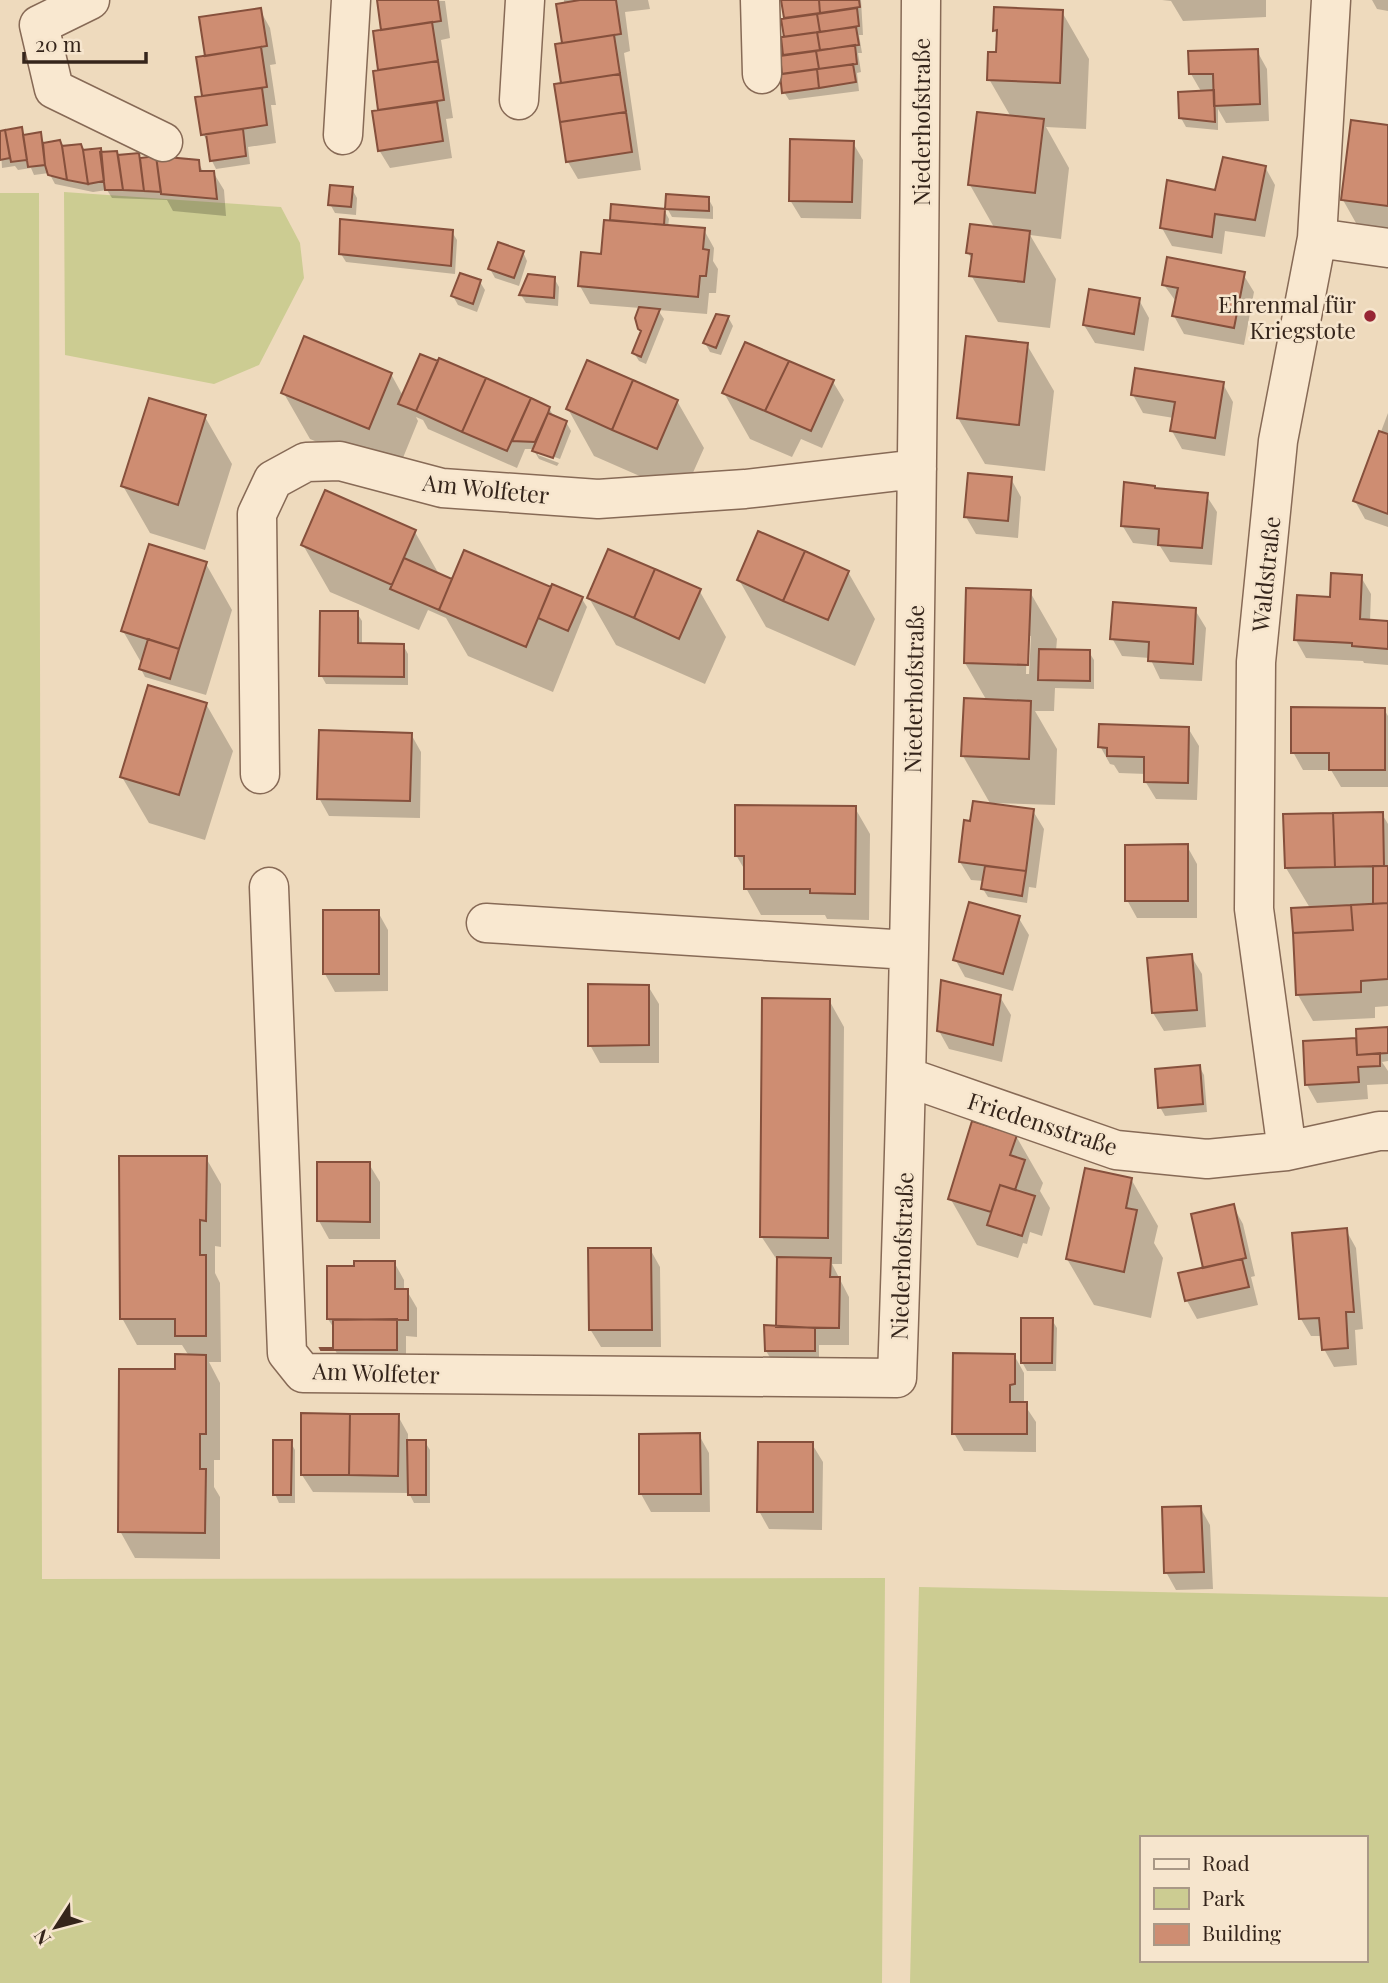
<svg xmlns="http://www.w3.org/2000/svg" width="1388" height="1983" viewBox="0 0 1388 1983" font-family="'Playfair Display',serif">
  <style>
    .green { fill: #cccc92; fill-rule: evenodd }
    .shadow { fill: #0003; fill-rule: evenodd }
    .building { fill: #ce8d72; stroke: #86503c; stroke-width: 2 }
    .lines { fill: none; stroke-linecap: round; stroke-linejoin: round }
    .minor-casing { stroke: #876a56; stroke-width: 41 }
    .minor { stroke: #f9e8d0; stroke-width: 38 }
    .poi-dot { fill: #972534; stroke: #f6e5cd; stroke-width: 2.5 }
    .labels { text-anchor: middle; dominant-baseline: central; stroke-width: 5; stroke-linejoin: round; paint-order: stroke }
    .street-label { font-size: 23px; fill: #35251b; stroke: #f6e5cd }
    .poi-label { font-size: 23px; fill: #35251b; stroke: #f6e5cd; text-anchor: end }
  </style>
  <rect width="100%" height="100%" fill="#eedabd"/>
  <!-- green -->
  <path class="green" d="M64 192 281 207 300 243 304 278 259 365 214 384 65 355Z
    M0 193H39L42 1579 885 1578 882 1983H0Z
    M919 1587 1388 1597V1983H910ZM1141 1838H1365V1960H1141Z"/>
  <!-- shadow -->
  <path class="shadow" d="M379 0 445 1 450 38 441 40 453 118 446 119 452 158 390 168 379 150 380 112 375 72 380 71 375 32 383 31Z
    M564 0H648L650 9 625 12 630 51 624 53 641 170 578 179 568 162 563 85Z
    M786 0H861L863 35H859L862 53H858L861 72 857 73 859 91 789 100 784 92 785 57 783 39 786 38V20L783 1Z
    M1162 0H1266V17L1183 21 1171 1Z
    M1372 0H1388V11L1377 9Z
    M260 10 270 28 276 64 270 65 276 105H271L276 143 248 147 250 164 216 169 212 161 210 146 203 134 204 98 198 58 207 57Z
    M1062 12 1089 59 1086 129 1046 127 1069 168 1061 239 1030 235 1056 279 1050 328 998 322 971 275 973 261 968 253 995 229 970 185 1011 117 989 79 998 54 999 37 995 30Z
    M1257 51 1267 69 1269 121 1226 123 1218 109V130L1186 127 1181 118 1202 93 1191 74Z
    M1388 126V249L1369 246 1343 200Z
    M21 129 25 136 40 134 45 144 83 152 100 150 103 154 116 152 119 157 138 155 141 159 198 162 204 173 213 172 224 190 226 216 173 211 167 200 112 198 107 190 93 192 55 184 49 173 34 175 31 168 18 170 15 166 2 168 0 133Z
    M853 143 863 160 861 219 801 218 790 200Z
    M1265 167 1275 185 1265 237 1225 231 1222 254 1172 246 1162 228 1216 192Z
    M352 189 357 198 356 215 335 213 330 204Z
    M708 198 713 207V219L672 217 667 208Z
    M664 210 669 219 668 227 704 230 714 248 713 261 718 269 716 293H709L707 314 658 310 664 319 646 364 639 361 634 353 642 333 639 328 640 308 590 304 580 286 603 256 613 222 611 220Z
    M452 232 457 240 455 274 346 262 341 254Z
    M523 252 527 261 519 286 495 278 490 269Z
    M1243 274 1254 292 1244 345 1184 334 1174 316 1177 303 1164 285Z
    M554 278 559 287 558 306 526 303 521 295Z
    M480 282 485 290 477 312 458 305 453 296Z
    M1139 300 1149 318 1144 351 1095 343 1084 325Z
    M728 317 733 326 721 355 710 352 705 343Z
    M746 345 833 382 844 400 822 448 801 439 792 457 750 439 724 393Z
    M1027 345 1054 391 1045 471 985 464 958 418Z
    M391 374 403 396 530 400 549 408 554 417 566 422 571 431 560 459 538 451V455L559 463 557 466 539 459 533 449H525L517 468 428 429 423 420 416 417 418 421 396 475 310 439 283 392Z
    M1223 384 1233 402 1225 456 1182 449 1172 431 1174 418 1143 413 1133 395Z
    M677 401 704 448 683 495 594 456 568 409Z
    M1388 413V527L1365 519 1355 501Z
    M205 417 232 464 205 550 150 533 123 486Z
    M1011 479 1021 497 1018 538 976 534 966 517Z
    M1156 490 1206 495 1217 512 1212 565 1170 562 1160 546 1133 543 1122 525Z
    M415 532 440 576 451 580 552 589 582 599 587 607 553 692 468 656 446 618 428 610 419 630 330 592 303 545Z
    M206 564 232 610 206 695 145 677 141 669 142 664 123 631Z
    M848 572 875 619 855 666 766 627 739 580Z
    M1361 577 1371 594 1370 622 1388 623V665L1364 663 1363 661 1306 658 1296 640 1332 599Z
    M699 590 726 637 705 684 616 645 589 598Z
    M1030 592 1057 639 1056 651 1089 652 1094 660V689L1055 688 1054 711H1035L1057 749 1055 805 992 803 991 805 963 756 987 701 965 663ZM1027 636H1031L1029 674H1026Z
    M1195 610 1206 628 1202 681 1160 679 1150 658 1122 656 1112 638Z
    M357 613 362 621V645H403L408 654V685L326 684 321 675Z
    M206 704 233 751 205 840 149 823 122 777Z
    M1384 709 1388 716V787H1341L1331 770H1303L1293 752Z
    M1188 728 1199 746 1197 800 1156 799 1145 781 1146 774 1119 773 1114 765 1110 764 1100 746Z
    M411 734 421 752 420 818 329 816 319 798Z
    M855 808 870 834 869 920 827 919 825 915H761L746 888V872L736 855Z
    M1033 811 1044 829 1036 888 1029 887 1027 903 988 897 983 889 984 881 971 880 960 862Z
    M1382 814 1388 824V1006L1375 1007V1018L1313 1021 1298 995 1293 909 1310 908 1286 868Z
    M1187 846 1197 864V918H1137L1127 900Z
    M378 912 388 930V991L335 992 325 974Z
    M1018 917 1029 935 1013 991 965 977 955 959Z
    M1191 956 1202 974 1206 1027 1164 1031 1153 1013Z
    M648 986 659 1004V1063H600L590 1045Z
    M1000 997 1011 1015 1002 1062 949 1049 939 1031Z
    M829 1000 844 1027 842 1264H832L849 1297V1345H819V1359H771L766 1351 777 1328 779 1263 761 1236Z
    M1388 1029V1061L1382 1062 1388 1071V1084L1367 1085 1368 1099 1317 1103 1307 1085 1355 1039 1358 1046Z
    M1199 1066 1204 1075 1207 1112 1165 1116 1160 1107Z
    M1016 1136 1043 1183 1040 1191 1050 1208 1042 1236 1030 1232 1027 1244 1023 1243 1018 1258 977 1245 950 1198Z
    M206 1158 221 1184V1247L215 1246V1273L220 1283 221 1362H209L220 1383V1460H214V1487L220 1497V1559L135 1558 120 1531 177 1371 189 1356 182 1345H137L122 1318Z
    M369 1164 380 1182V1239H329L319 1221Z
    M1131 1179 1158 1226 1154 1243 1163 1258 1151 1318 1094 1305 1067 1259Z
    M1233 1206 1243 1224 1255 1276 1251 1277 1258 1305 1197 1319 1187 1301 1181 1275 1205 1269Z
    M1346 1230 1356 1248 1363 1329 1355 1330 1357 1365 1334 1367 1324 1349 1322 1336H1311L1301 1319Z
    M650 1249 660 1267 661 1347H601L590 1329Z
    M394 1262 404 1280V1291H407L417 1308V1337L406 1336V1368H345L335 1350V1330L328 1319 356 1268Z
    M1052 1320 1057 1328 1056 1371H1027L1022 1362Z
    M1014 1355 1024 1373V1404L1036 1422V1452L964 1451 954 1433Z
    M398 1416 408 1434V1442H425L430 1450V1503H414L409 1493 313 1492 302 1475Z
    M699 1435 709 1453 710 1512H651L641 1494Z
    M290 1441 295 1450V1503H279L275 1494Z
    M812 1444 823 1462 822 1530 769 1529 759 1511Z
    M1200 1507 1210 1525 1213 1589 1176 1590 1166 1572Z"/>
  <!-- building -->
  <path class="building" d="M377 0H438L441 21 381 30Z
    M580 0H616L621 34 562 43 556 4Z
    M781 0H819L820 13 784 18Z
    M819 0H859L860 7 820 13Z
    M994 7 1063 10 1060 83 987 80 988 52H996L997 30 993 31Z
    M261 8 267 46 205 56 199 17Z
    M857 8 859 26 820 32 817 14Z
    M817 14 820 32 784 37 781 19Z
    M432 22 438 61 378 70 373 31Z
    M856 27 859 45 820 50 817 32Z
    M817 32 820 50 783 55 781 37Z
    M614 35 620 74 561 83 555 44Z
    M855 45 857 64 819 69 816 51Z
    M261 47 267 87 202 96 196 57Z
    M1258 49 1260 104 1214 106 1213 74H1189L1188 51Z
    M816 51 819 69 782 74 780 56Z
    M438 61 444 100 378 110 373 71Z
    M853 64 856 82 819 88 817 69Z
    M817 69 819 88 782 93 780 74Z
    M620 74 626 112 560 122 554 84Z
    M262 88 267 125 201 135 195 97Z
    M1214 90 1215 122 1179 118 1178 92Z
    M437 102 443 141 378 151 372 111Z
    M626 112 632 152 566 162 560 122Z
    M977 112 1044 119 1035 193 968 185Z
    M1351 120 1388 125V206L1341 200Z
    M22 127 27 160 11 162 5 130Z
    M243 129 246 156 210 161 206 134Z
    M5 130 10 158 0 160V131Z
    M41 132 45 165 28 167 23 135Z
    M790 139 854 141 852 202 789 201Z
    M60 140 62 146 67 180 48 175 45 165 43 143Z
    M81 144 83 150 88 184 67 180 62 146Z
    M101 148 104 181 88 184 83 150Z
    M117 151 123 190H105L100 152Z
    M139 153 144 191 123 190 118 155Z
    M156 156 199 160 200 171H214L217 199 161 194Z
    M156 156 161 192 144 191 140 158Z
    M1223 157 1266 166 1255 220 1215 214 1212 237 1160 228 1167 180 1215 190Z
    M330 185 353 187 351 207 328 205Z
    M666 194 709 197V211L665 209Z
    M611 204 665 209 664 225 610 220Z
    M340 219 453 230 451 266 339 254Z
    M604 220 705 228 703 249 709 250 706 276H700L698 297 578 286 581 252 601 254Z
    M970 224 1030 231 1024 282 969 276 972 254 966 253Z
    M498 242 524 251 514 278 488 269Z
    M1167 257 1245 272 1234 328 1172 316 1178 288 1162 285Z
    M460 273 481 280 473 304 451 296Z
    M528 274 555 277 554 298 519 295Z
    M1089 289 1140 298 1134 334 1083 325Z
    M639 307 660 309 641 357 632 353 641 331 638 329 635 318Z
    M716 314 729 316 716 348 703 343Z
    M304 336 392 373 369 429 281 393Z
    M966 336 1028 343 1019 425 957 418Z
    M745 342 789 361 765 411 722 393Z
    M420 354 438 361 416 411 398 404Z
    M439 358 486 378 462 432 416 411Z
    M587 360 633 380 612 430 566 409Z
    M789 361 834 380 811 431 765 411Z
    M1135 368 1224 382 1215 438 1170 431 1175 402 1131 395Z
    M486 378 531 398 507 451 462 432Z
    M633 380 678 400 657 449 612 430Z
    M149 398 206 415 178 505 121 486Z
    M531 398 550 407 548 413 535 442 512 441Z
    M548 413 567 421 553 458 532 451Z
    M1379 431 1388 434V514L1353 501Z
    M968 473 1012 477 1008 521 964 517Z
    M1124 482 1155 486V488L1208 493 1202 548 1158 545 1159 529 1121 526Z
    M325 490 416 530 392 585 301 545Z
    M758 531 805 551 783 601 737 580Z
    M149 544 207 562 179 649 121 631Z
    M608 549 655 569 634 618 587 598Z
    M464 550 551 587 526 647 439 610Z
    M805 551 849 571 828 620 783 601Z
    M404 558 452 579 439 610 390 589Z
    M655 569 701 589 679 639 634 618Z
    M1331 573 1362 575 1360 619 1388 621V649L1352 646V643L1294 640 1297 595 1330 597Z
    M552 584 583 597 568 631 538 618Z
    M966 588 1031 590 1028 665 964 663Z
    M1113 602 1196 608 1193 664 1148 661 1149 642 1110 639Z
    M320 611H358V643L404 644V677L319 676Z
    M148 639 179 649 170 679 139 669Z
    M1039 649 1090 650V681L1038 680Z
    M148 685 207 703 179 795 120 777Z
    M964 698 1031 701 1029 759 961 756Z
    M1291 707 1385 708V770H1329V753H1291Z
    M1099 724 1189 727 1188 783 1144 782V757L1107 756V748L1098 747Z
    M319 730 412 733 410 801 317 799Z
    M973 801 1034 809 1026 871 959 862 964 820 970 821Z
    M735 805 856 806 855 894 810 893V889H744V856H735Z
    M1383 812 1384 866 1335 867 1333 813Z
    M1333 813 1335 867 1285 868 1283 814Z
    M1188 844V901H1125V845Z
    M985 866 1026 871 1022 896 981 889Z
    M1373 866H1388V903L1373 904Z
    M969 902 1020 916 1003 974 953 960Z
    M1388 903V979L1361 981V992L1296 995 1293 933 1353 930 1351 905Z
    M1351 905 1353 930 1293 933 1291 908Z
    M323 910H379V974H323Z
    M1192 954 1197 1010 1152 1013 1147 958Z
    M941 980 1001 995 993 1045 937 1031Z
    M588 984 649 985V1045L588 1046Z
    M762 998 830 999 828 1238 760 1237Z
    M1388 1027V1053L1357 1055 1356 1029Z
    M1356 1038 1357 1055 1380 1053V1066L1358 1067 1359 1082 1305 1085 1303 1041Z
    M1200 1065 1203 1104 1158 1108 1155 1069Z
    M972 1121 1017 1135 1010 1155 1025 1160 1015 1190 1000 1185 991 1212 948 1199Z
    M119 1156H207L206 1221 200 1220V1255H206V1336H175V1319H120Z
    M317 1162H370V1222L317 1221Z
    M1085 1168 1132 1178 1126 1208 1137 1210 1124 1272 1066 1259Z
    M1000 1185 1035 1196 1022 1236 987 1225Z
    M1234 1204 1246 1258 1203 1268 1191 1214Z
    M1347 1228 1354 1312H1346L1348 1348 1322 1350 1319 1318 1299 1319 1292 1233Z
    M588 1248H651L652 1330H589Z
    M777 1257 831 1258 830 1277H840L839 1328 776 1327Z
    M1242 1259 1249 1287 1185 1301 1178 1273Z
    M354 1261H395V1289H408V1320L327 1319V1266H354Z
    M1021 1318H1053L1052 1363H1021Z
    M397 1319V1350H321L320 1348H333V1320Z
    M764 1325 815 1328V1351H765Z
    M953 1353 1015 1354V1384L1010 1385V1402H1027V1434H952Z
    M175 1354 206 1355V1434H200V1469H206L205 1533 118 1532 119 1369H175Z
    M301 1413 350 1414 349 1475H301Z
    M350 1414H399L398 1476 349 1475Z
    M700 1433 701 1494H639V1434Z
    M273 1440H292L291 1495H273Z
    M407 1440H426V1495H408Z
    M758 1442H813V1512H757Z
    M1201 1506 1204 1572 1164 1573 1162 1507Z"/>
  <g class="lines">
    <defs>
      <path id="minor" d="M90 0 39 25 54 89 163 142
        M760 0 762 74
        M519 100 525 0
        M343 135 351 0
        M1317 238 1388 248
        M260 774 257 514 273 480 306 462 340 461 442 488 598 499 745 489 917 469
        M269 887 287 1353 303 1373 897 1378C913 919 918 460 921 0
        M486 923 908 950
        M907 1077 1116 1150 1207 1159 1287 1151 1379 1131H1388
        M1287 1151 1254 909 1256 662 1278 441 1317 238 1331 0"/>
    </defs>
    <!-- minor casing -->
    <use href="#minor" class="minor-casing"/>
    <!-- minor -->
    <use href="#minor" class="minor"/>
  </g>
  <!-- markers -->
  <circle class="poi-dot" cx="1370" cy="316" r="7"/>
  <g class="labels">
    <!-- street labels -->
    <g class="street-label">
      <text transform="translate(920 122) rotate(-90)">Niederhofstraße</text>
      <text transform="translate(486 488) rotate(6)">Am Wolfeter</text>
      <text transform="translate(1265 574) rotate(-84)">Waldstraße</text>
      <text transform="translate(913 689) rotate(-89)">Niederhofstraße</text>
      <text transform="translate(1043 1123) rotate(18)">Friedensstraße</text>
      <text transform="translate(901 1256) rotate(-88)">Niederhofstraße</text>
      <text transform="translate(376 1372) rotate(2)">Am Wolfeter</text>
    </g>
    <!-- poi labels -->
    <g class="poi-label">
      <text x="1356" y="303">Ehrenmal für<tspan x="1356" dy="26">Kriegstote</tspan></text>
    </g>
  </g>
  <!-- legend -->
  <rect x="1140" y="1836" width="228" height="126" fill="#f6e5cd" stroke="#a99886" stroke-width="2"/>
  <rect x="1154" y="1859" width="35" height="10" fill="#f9e8d0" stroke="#a99886" stroke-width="2"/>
  <text x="1202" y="1871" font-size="21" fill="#35251b">Road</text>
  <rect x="1154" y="1888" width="35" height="21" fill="#cccc92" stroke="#a99886" stroke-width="2"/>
  <text x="1202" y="1906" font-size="21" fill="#35251b">Park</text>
  <rect x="1154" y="1924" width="35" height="21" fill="#ce8d72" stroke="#a99886" stroke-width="2"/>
  <text x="1202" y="1941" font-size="21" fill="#35251b">Building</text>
  <!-- north arrow -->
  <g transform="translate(56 1927) rotate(234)" stroke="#f6e5cd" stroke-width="5" paint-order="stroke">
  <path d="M0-5L12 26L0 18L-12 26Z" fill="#35251b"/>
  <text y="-10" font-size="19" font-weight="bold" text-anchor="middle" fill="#35251b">N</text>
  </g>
  <!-- scale -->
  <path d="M24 52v10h122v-10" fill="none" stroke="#35251b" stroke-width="3.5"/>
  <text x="35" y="52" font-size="21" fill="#35251b" stroke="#f6e5cd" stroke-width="5" paint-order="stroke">20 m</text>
</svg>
